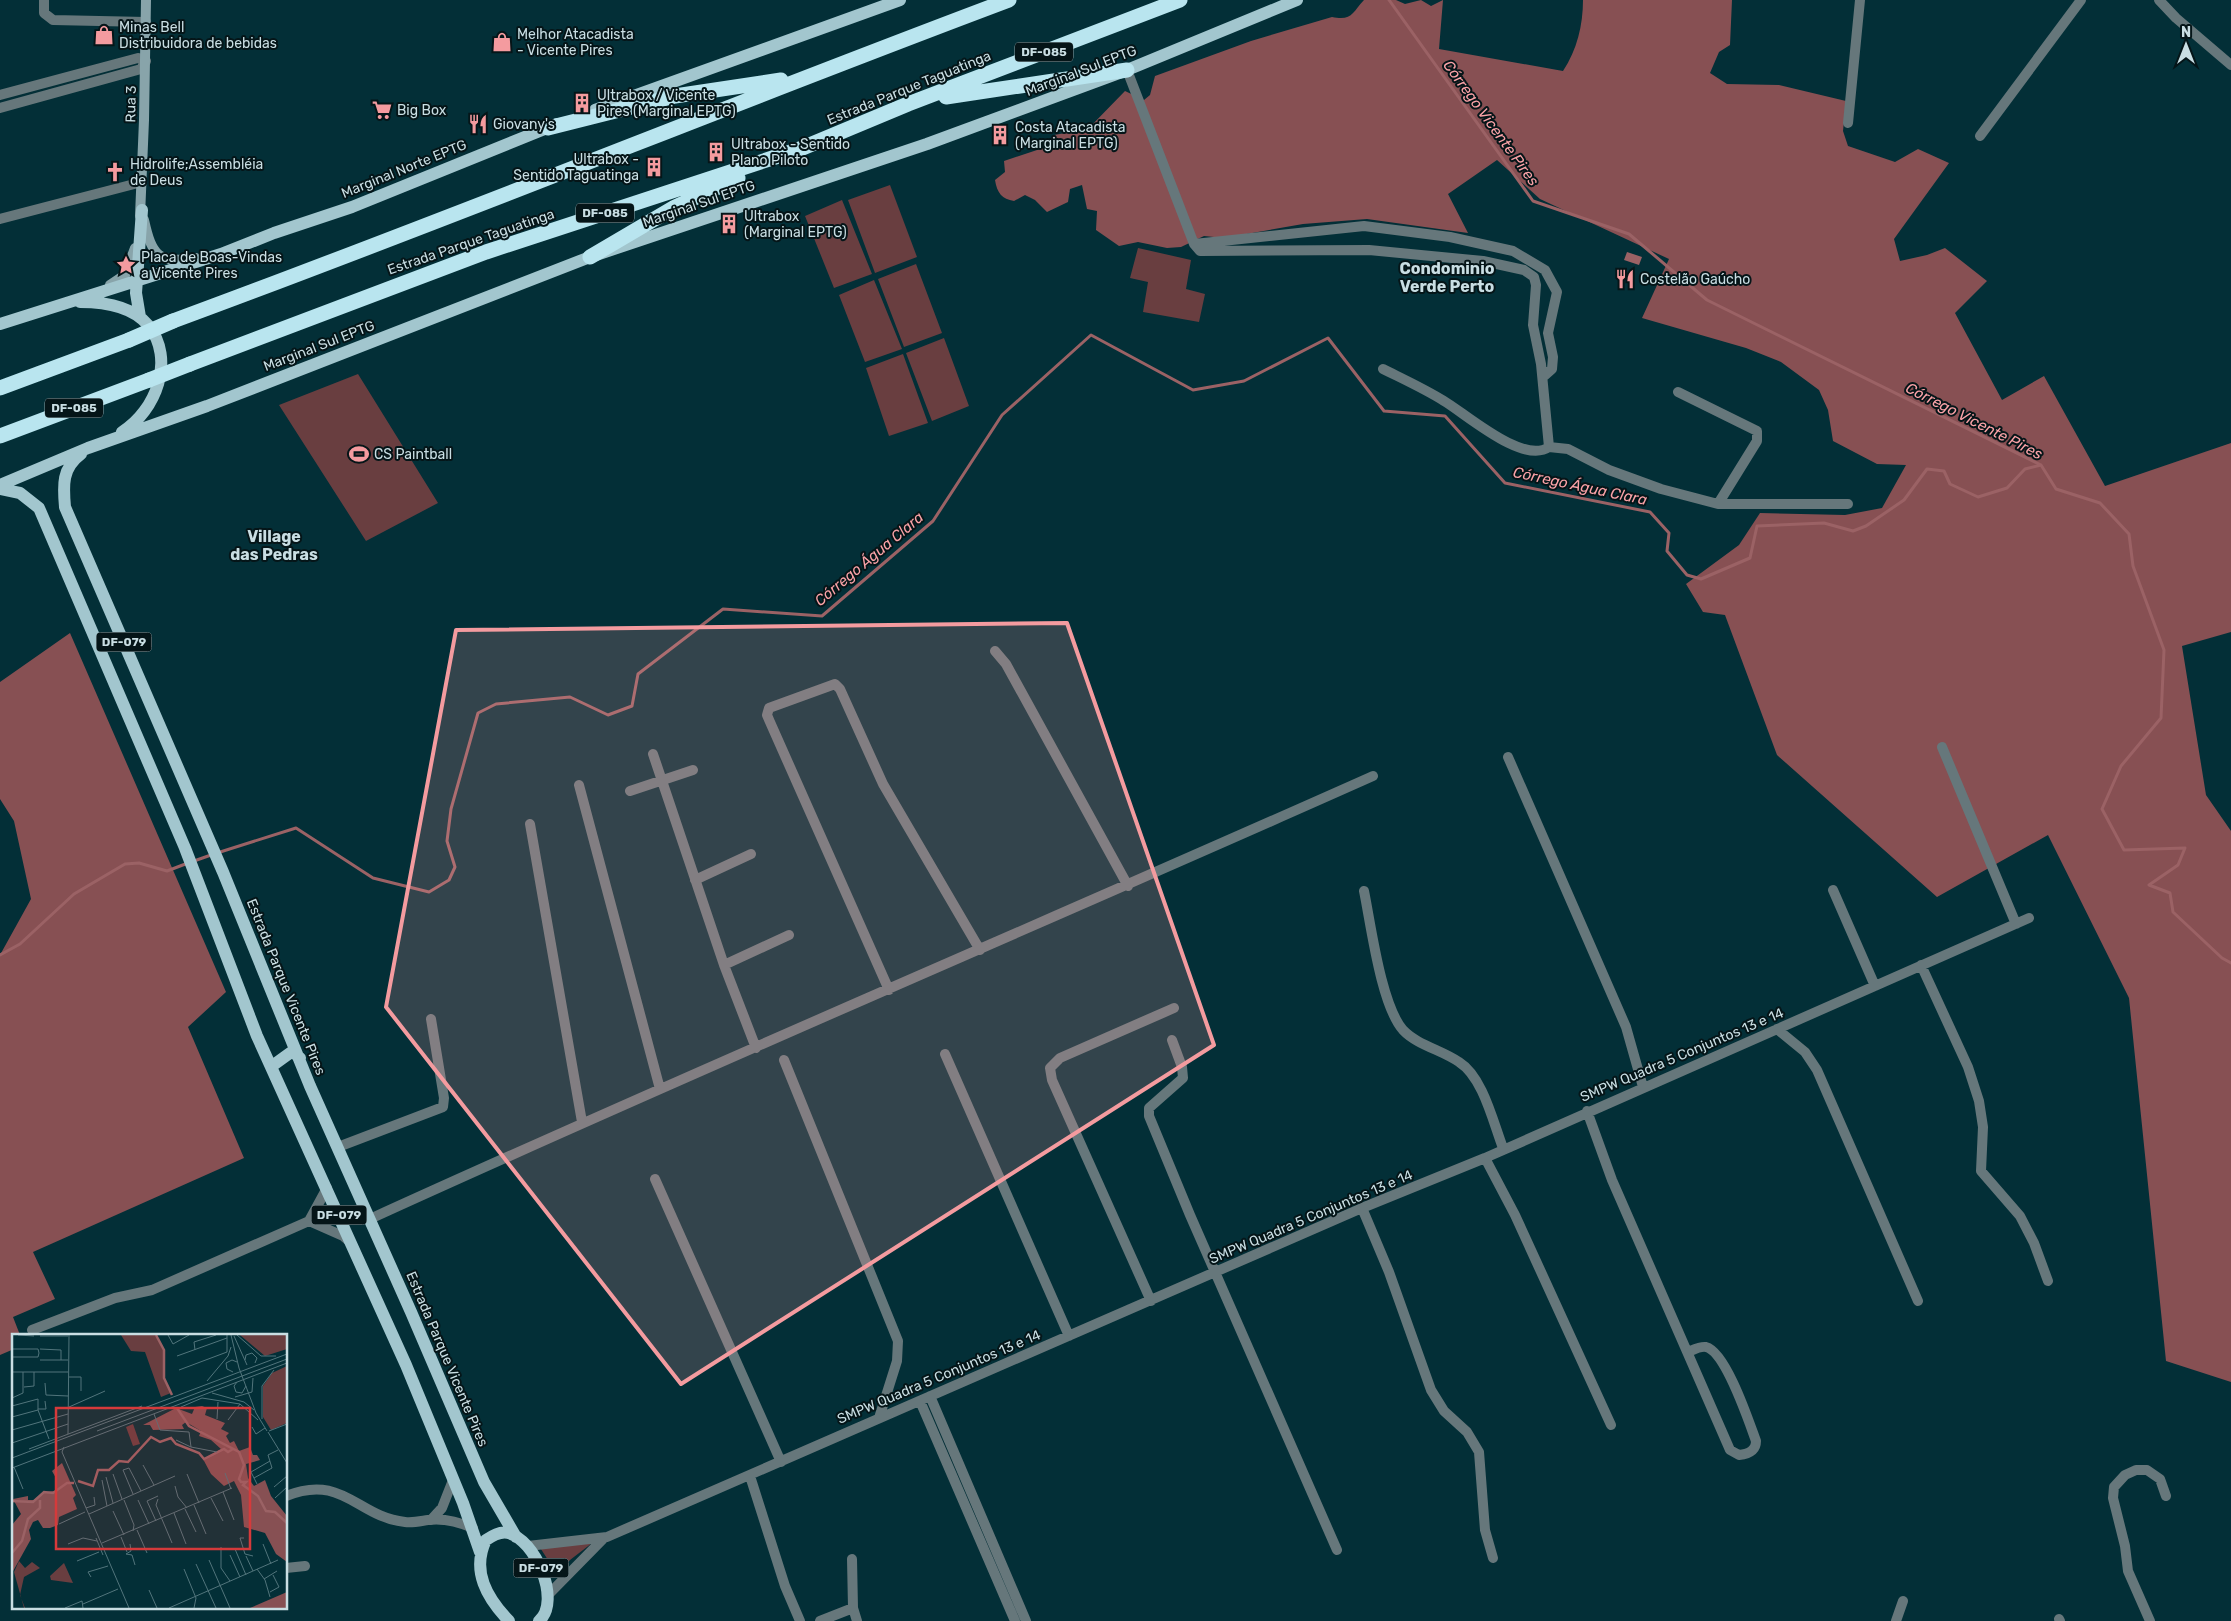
<svg xmlns="http://www.w3.org/2000/svg" width="2231" height="1621" viewBox="0 0 2231 1621" font-family="Rubik,sans-serif">
  <style>
    .green { fill: #693e40 }
    .forest { fill: #875053 }
    .water { fill: #9b6265 }
    .lines { fill: none; stroke-linecap: round; stroke-linejoin: round }
    .stream { stroke: #9b6265; stroke-width: 3 }
    .minor { stroke: #66777b; stroke-width: 10 }
    .tertiary { stroke: #66777b; stroke-width: 10 }
    .secondary { stroke: #88a4aa; stroke-width: 10 }
    .primary { stroke: #a2c6ce; stroke-width: 12 }
    .motorway { stroke: #b9e5ef; stroke-width: 15 }
    .motorway-bridge { stroke: #b9e5ef; stroke-width: 15 }
    .marked { fill: #f49b9f; fill-opacity: 0.2; stroke: #f49b9f; stroke-width: 4; stroke-linejoin: round }
    .labels { text-anchor: middle; dominant-baseline: central; stroke-width: 4; stroke-linejoin: round; paint-order: stroke }
    .shield { fill: #051518; stroke: #8ea2a6; stroke-width: 1 }
    .shield-label { font-size: 12px; font-weight: bold; fill: #c9dee3 }
    .poi-label { font-size: 14px; fill: #c9dee3; stroke: #051518; text-anchor: start }
    .street-label { font-size: 14px; fill: #c9dee3; stroke: #051518 }
    .water-label { font-size: 15px; font-style: italic; fill: #fba3a8; stroke: #051518 }
    .quarter-label { font-size: 16px; font-weight: bold; fill: #c9dee3; stroke: #051518 }
    .inset-river { fill: none; stroke: #9b6265; stroke-width: 2.5 }
    .inset-road { fill: none; stroke: #52757c; stroke-width: 1 }
    .view { fill: #d53a3b; fill-opacity: 0.15; stroke: #d53a3b; stroke-width: 2.5 }
    .inset-edge { fill: none; stroke: #c9dee3; stroke-width: 2.5 }
  </style>
  <rect width="100%" height="100%" fill="#032f37"/>
  <!-- green -->
  <path class="green" d="M890 185 917 257 875 273 848 200Z
    M842 200 872 274 834 288 805 216Z
    M1138 248 1191 260 1186 289 1205 294 1199 322 1143 312 1148 282 1130 278Z
    M916 264 942 333 904 347 878 279Z
    M874 280 902 349 865 362 839 295Z
    M944 338 969 406 932 421 906 353Z
    M903 354 928 423 889 436 866 368Z
    M358 374 438 503 366 541 279 405Z
    M596 1540 570 1560 553 1578 548 1560 539 1546Z"/>
  <!-- forest -->
  <path class="forest" d="M1364 0H1396L1405 4 1421 0 1431 6 1443 0 1439 49 1563 71C1577 50 1583 25 1583 0H1732L1730 45 1719 52 1710 73 1727 84 1779 85 1846 101 1843 131 1848 146 1895 162 1918 149 1949 163 1894 239 1900 261 1927 255 1945 248 1987 281 1955 313 2002 400 2044 376 2105 486 2231 443V632L2182 646 2206 795 2231 831V1382L2166 1361 2129 998 2048 835 1937 897 1777 755 1725 615 1703 612 1686 584 1739 545 1760 513 1845 515 1882 508 1906 465 1877 464 1833 441 1828 410 1819 390 1781 362 1746 348 1642 318 1669 259 1540 199 1497 160 1448 194 1468 233 1367 219 1303 224 1224 238 1204 236 1181 247 1167 248 1138 242 1119 246 1096 230 1097 211 1087 209 1082 185 1070 189 1068 202 1047 212 1035 200 1025 195 1014 201C1002 199 997 193 995 180L1005 172 1004 161 1043 148 1054 135 1088 129 1125 91 1144 100 1150 95 1155 76 1251 41 1332 17C1352 21 1352 13 1364 0Z
    M70 633 226 992 188 1027 244 1158 33 1252 55 1299 13 1317 20 1335H14V1349L0 1355V955L31 899 14 821 0 799V682Z"/>
  <!-- water -->
  <path class="water" d="M1627 252 1642 257 1639 265 1624 260Z"/>
  <g class="lines">
    <!-- stream -->
    <path class="stream" d="M1389 0 1533 201 1629 234 1707 300 2041 465 2056 489 2100 503 2129 534 2133 566 2164 650 2161 718 2121 766 2102 809 2124 850 2185 848 2178 865 2149 885 2170 893 2173 912 2222 958 2231 963
      M217 853 296 828 373 878 429 892 449 880 455 867 447 841 451 809 478 713 496 704 570 697 608 715 632 706 638 674 723 609 822 616 933 521 1002 415 1091 335 1193 390 1244 381 1328 338 1384 411 1445 416 1505 483 1650 512 1669 533 1667 551 1687 575 1701 579 1750 558 1757 526 1824 523 1853 531 1866 526 1904 500 1927 469 1944 471 1950 484 1978 497 2007 488 2025 469 2041 465
      M194 861 211 855
      M0 955 20 944 74 894 125 864 139 863 167 871 188 863"/>
    <!-- minor -->
    <path class="minor" d="M44 0V13L53 20 146 22
      M2159 0 2176 18 2231 65
      M1127 70 1194 244 1200 251 1369 250 1483 261 1524 270 1534 277 1536 285 1533 325 1541 364 1549 447C1523 465 1466 414 1444 401 1425 389 1403 379 1383 369
      M1848 123 1860 0
      M1980 136 2081 0
      M0 219 142 182
      M1194 244 1364 226 1450 237 1513 251 1545 270 1557 292 1548 333 1553 357 1552 369 1543 377
      M1678 392 1757 431V441L1718 504
      M1549 447 1568 449 1609 470 1661 489 1718 504H1848
      M995 651 1006 664 1128 886
      M1942 747 2016 924
      M653 754 724 965 756 1048
      M1508 757 1626 1027 1643 1087
      M579 785 660 1089
      M630 791 693 770
      M530 824 582 1122
      M695 880 751 854
      M1833 890 1875 986
      M1364 891C1371 925 1381 1005 1403 1030 1417 1045 1442 1050 1459 1062 1483 1077 1493 1122 1503 1148
      M724 965 789 935
      M1921 965 1968 1067 1979 1101 1983 1127 1981 1171 2020 1216 2034 1243 2048 1281
      M889 990 770 722 767 715 769 708 835 684 840 689 883 784 980 950
      M1777 1029 1805 1052 1817 1070 1918 1301
      M1172 1040 1182 1067 1183 1078 1149 1108V1116L1190 1215 1337 1550
      M945 1054 1069 1336
      M784 1060 898 1341 897 1361 879 1418
      M1587 1111 1612 1180 1730 1450 1739 1455C1748 1454 1756 1451 1756 1441 1749 1422 1726 1352 1706 1347 1700 1346 1693 1350 1688 1352
      M338 1147 443 1107 444 1098 431 1019
      M1485 1158 1515 1215 1611 1425
      M655 1179 781 1462
      M1362 1208 1389 1272 1431 1390 1444 1411 1467 1432 1479 1452 1485 1530 1493 1558
      M370 1219C703 1067 1039 925 1373 776
      M309 1221 343 1236 350 1242
      M1151 1301 1052 1080 1050 1068 1060 1058 1174 1008
      M32 1330 115 1298 152 1290 309 1221 327 1188
      M930 1396 1026 1621
      M920 1401 1015 1621
      M750 1476 785 1586 800 1621
      M286 1496C343 1473 357 1517 405 1522 413 1523 421 1521 428 1520 443 1518 459 1522 473 1528
      M431 1520 442 1508 453 1480
      M528 1546 607 1537 1362 1208 1485 1158 2029 918
      M852 1559 853 1608 857 1621
      M286 1568 305 1566
      M548 1595 604 1538
      M2059 1619 2060 1621
      M820 1621 853 1608
      M1896 1621 1903 1601
      M2150 1621 2128 1571 2125 1546 2113 1498 2114 1487 2125 1475 2136 1470H2147L2160 1479 2166 1496"/>
    <!-- tertiary -->
    <path class="tertiary" d="M0 95 138 58 146 61 141 69 0 108"/>
    <!-- secondary -->
    <path class="secondary" d="M140 216 144 120 146 0
      M144 220C152 256 158 264 196 258
      M110 285 125 275 135 248"/>
    <!-- primary -->
    <path class="primary" d="M595 110 900 0
      M80 302C102 302 132 306 148 325 176 359 156 411 122 432
      M140 317 136 293 142 210
      M0 324 221 254 274 233 352 207 557 124
      M81 454C62 468 63 485 65 507L223 872 310 1086 411 1312 484 1482 516 1537
      M0 485 88 448 207 406 590 257 927 144 1127 70 1297 0
      M0 489 20 493 39 508 185 848 257 1036 406 1365 463 1503 480 1552
      M272 1066 290 1053H294L300 1058
      M509 1621C487 1598 471 1571 486 1540 492 1536 500 1531 508 1533 535 1539 562 1601 539 1621"/>
    <!-- motorway -->
    <path class="motorway" d="M946 97 1127 70
      M548 128 675 96 781 80
      M590 257 675 207 738 178
      M173 321C453 218 729 105 1009 0
      M190 364 486 252 800 149 908 104 1180 0
      M0 388 129 340
      M0 436 149 380"/>
    <!-- motorway-bridge -->
    <path class="motorway-bridge" d="M129 340 173 321
      M149 380 190 364"/>
  </g>
  <!-- marked area -->
  <path class="marked" d="M1067 623 1214 1045 681 1384 386 1007 456 630Z"/>
  <!-- icons -->
  <defs>
    <symbol id="shop-bare" viewBox="-9 -9 18 18"><path d="M-5-2.5h2.3a2.7 3.5 0 0 1 5.4 0H5L5.5 6h-11ZM-1.5-2.5h3a1.5 2.3 0 0 0-3 0Z" fill="#f49b9f" stroke="#051518" stroke-width="2.5" paint-order="stroke"/></symbol>
    <symbol id="building-bare" viewBox="-9 -9 18 18"><path d="M-4-6H4V6H1V3H-1V6H-4ZM-2.5-4.3h1.7v1.8h-1.7ZM.8-4.3h1.7v1.8H.8ZM-2.5-1h1.7V.8h-1.7ZM.8-1h1.7V.8H.8Z" fill="#f49b9f" stroke="#051518" stroke-width="2.5" paint-order="stroke"/></symbol>
    <symbol id="supermarket-bare" viewBox="-9 -9 18 18"><path d="M-6-5.5h2.5l.6 2H6L4.5 2H-2.5L-4.4-4H-6ZM-1.5 3.2a1.3 1.3 0 1 0 .1 0ZM3 3.2a1.3 1.3 0 1 0 .1 0Z" fill="#f49b9f" stroke="#051518" stroke-width="2.5" paint-order="stroke"/></symbol>
    <symbol id="restaurant-bare" viewBox="-9 -9 18 18"><path d="M-5-6h1v4h1v-4h1v4h1v-4h1v5L-1.5 .5V6h-2V.5L-5-1ZM5-6V6H3V1.5H1.5Q1.5-4 5-6Z" fill="#f49b9f" stroke="#051518" stroke-width="2.5" paint-order="stroke"/></symbol>
    <symbol id="church-bare" viewBox="-9 -9 18 18"><path d="M-1.2-6h2.4v3.5h3.3v2.4h-3.3V6h-2.4V-.1h-3.3v-2.4h3.3Z" fill="#f49b9f" stroke="#051518" stroke-width="2.5" paint-order="stroke"/></symbol>
    <symbol id="sight-bare" viewBox="-9 -9 18 18"><path d="M0-6L1.8-2.2L6-1.7L2.9 1.2L3.7 5.4L0 3.3L-3.7 5.4L-2.9 1.2L-6-1.7L-1.8-2.2Z" fill="#f49b9f" stroke="#051518" stroke-width="2.5" paint-order="stroke"/></symbol>
    <symbol id="stadium-bare" viewBox="-9 -9 18 18"><path d="M0-5a6.5 5 0 1 0 0 10a6.5 5 0 1 0 0-10ZM-3.5-1.8h7v3.6h-7Z" fill="#f49b9f" stroke="#051518" stroke-width="2.5" paint-order="stroke"/></symbol>
  </defs>
  <g fill-rule="evenodd">
    <use href="#shop-bare" x="90" y="21" width="28" height="28"/>
    <use href="#shop-bare" x="488" y="28" width="28" height="28"/>
    <use href="#building-bare" x="568" y="89" width="28" height="28"/>
    <use href="#supermarket-bare" x="368" y="96" width="28" height="28"/>
    <use href="#restaurant-bare" x="464" y="110" width="28" height="28"/>
    <use href="#building-bare" x="986" y="121" width="28" height="28"/>
    <use href="#building-bare" x="702" y="138" width="28" height="28"/>
    <use href="#building-bare" x="640" y="153" width="28" height="28"/>
    <use href="#church-bare" x="101" y="158" width="28" height="28"/>
    <use href="#building-bare" x="715" y="210" width="28" height="28"/>
    <use href="#sight-bare" x="112" y="251" width="28" height="28"/>
    <use href="#restaurant-bare" x="1611" y="265" width="28" height="28"/>
    <use href="#stadium-bare" x="345" y="440" width="28" height="28"/>
  </g>
  <g class="labels">
    <!-- shield labels -->
    <g class="shield">
      <rect x="1015" y="42.5" width="58" height="19" rx="4"/>
      <rect x="576" y="203.5" width="58" height="19" rx="4"/>
      <rect x="45" y="398.5" width="58" height="19" rx="4"/>
      <rect x="96.5" y="632.5" width="55" height="19" rx="4"/>
      <rect x="311.5" y="1205.5" width="55" height="19" rx="4"/>
      <rect x="513.5" y="1558.5" width="55" height="19" rx="4"/>
    </g>
    <g class="shield-label">
      <text x="1044" y="52">DF-085</text>
      <text x="605" y="213">DF-085</text>
      <text x="74" y="408">DF-085</text>
      <text x="124" y="642">DF-079</text>
      <text x="339" y="1215">DF-079</text>
      <text x="541" y="1568">DF-079</text>
    </g>
    <!-- poi labels -->
    <g class="poi-label">
      <text x="119" y="27">Minas Bell<tspan x="119" dy="16">Distribuidora de bebidas</tspan></text>
      <text x="517" y="34">Melhor Atacadista<tspan x="517" dy="16">- Vicente Pires</tspan></text>
      <text x="597" y="95">Ultrabox / Vicente<tspan x="597" dy="16">Pires (Marginal EPTG)</tspan></text>
      <text x="397" y="110">Big Box</text>
      <text x="493" y="124">Giovany's</text>
      <text x="1015" y="127">Costa Atacadista<tspan x="1015" dy="16">(Marginal EPTG)</tspan></text>
      <text x="731" y="144">Ultrabox - Sentido<tspan x="731" dy="16">Plano Piloto</tspan></text>
      <text x="639" y="159" text-anchor="end">Ultrabox -<tspan x="639" dy="16">Sentido Taguatinga</tspan></text>
      <text x="130" y="164">Hidrolife;Assembléia<tspan x="130" dy="16">de Deus</tspan></text>
      <text x="744" y="216">Ultrabox<tspan x="744" dy="16">(Marginal EPTG)</tspan></text>
      <text x="141" y="257">Placa de Boas-Vindas<tspan x="141" dy="16">a Vicente Pires</tspan></text>
      <text x="1640" y="279">Costelão Gaúcho</text>
      <text x="374" y="454">CS Paintball</text>
    </g>
    <!-- street labels -->
    <g class="street-label">
      <text transform="translate(1081 71) rotate(-21)">Marginal Sul EPTG</text>
      <text transform="translate(909 88) rotate(-22)">Estrada Parque Taguatinga</text>
      <text transform="translate(131 104) rotate(-89)">Rua 3</text>
      <text transform="translate(404 169) rotate(-22)">Marginal Norte EPTG</text>
      <text transform="translate(699 204) rotate(-19)">Marginal Sul EPTG</text>
      <text transform="translate(471 242) rotate(-19)">Estrada Parque Taguatinga</text>
      <text transform="translate(319 346) rotate(-21)">Marginal Sul EPTG</text>
      <text transform="translate(286 987) rotate(68)">Estrada Parque Vicente Pires</text>
      <text transform="translate(1682 1055) rotate(-23)">SMPW Quadra 5 Conjuntos 13 e 14</text>
      <text transform="translate(1311 1217) rotate(-23)">SMPW Quadra 5 Conjuntos 13 e 14</text>
      <text transform="translate(447 1359) rotate(67)">Estrada Parque Vicente Pires</text>
      <text transform="translate(939 1377) rotate(-23)">SMPW Quadra 5 Conjuntos 13 e 14</text>
    </g>
    <!-- water labels -->
    <g class="water-label">
      <text transform="translate(1491 123) rotate(54)">Córrego Vicente Pires</text>
      <text transform="translate(1974 421) rotate(27)">Córrego Vicente Pires</text>
      <text transform="translate(1580 486) rotate(12)">Córrego Água Clara</text>
      <text transform="translate(869 559) rotate(-40)">Córrego Água Clara</text>
    </g>
    <!-- quarter labels -->
    <g class="quarter-label">
      <text x="1447" y="268">Condominio<tspan x="1447" dy="18">Verde Perto</tspan></text>
      <text x="274" y="536">Village<tspan x="274" dy="18">das Pedras</tspan></text>
    </g>
  </g>
  <!-- overview -->
  <g transform="translate(12 1334)">
    <rect width="275" height="275" fill="#032f37"/>
    <path d="M109 1H143L152 16V44L159 59 149 63 133 18 119 17ZM228 1H275V15L253 22ZM275 32V89L259 96 251 83V52L260 39ZM121 90 128 110 121 112 114 93ZM7 227 13 234 20 228 28 234 12 243 8 261 13 274H12L2 238ZM52 229 61 249 39 246 38 242Z" fill="#693e40"/>
    <path d="M190 72 195 74 193 81 213 89 209 95 217 99 214 102 218 109 222 107 227 117 238 113 241 121H245L248 126 234 130 236 144 242 152 253 146 259 162 275 182V228L264 220 253 199 232 193 229 161 222 147 212 152 199 140 191 125 209 115 199 106 187 102 189 97 174 88 170 91 172 95 141 96 138 91H131L164 74 180 80 183 73ZM50 129 64 161 61 164 65 175 47 183 46 191 38 194H31L26 186 21 188 17 196 19 205 0 239V191L9 180 1 165 16 162V166H22L32 158 44 157 45 146 40 137ZM275 258V274H238Z" fill="#875053"/>
    <path class="inset-river" d="M144 1 152 16V44L160 61M165 74 177 92 227 118 232 131 227 145 229 148H234L231 151 246 162 254 177 263 178 275 189M66 147 81 152 86 136H97L107 127 116 128 139 103 148 108 159 104 164 110 187 119 192 125 212 115 216 118 221 115M0 167 21 168 32 158 41 159 55 149H62M0 219 10 207 16 185 28 174V166"/>
    <path class="inset-road" d="M6 1 22 2M156 1 161 10 177 1M219 1 227 34 244 79 255 97M225 1 249 22H264M28 2H56M222 2 235 31M0 15H26L27 19 26 23H0M28 15 49 16V26M183 16 182 8 204 1M165 22 215 4M28 26H56M233 26 234 21 240 19 245 24 243 29M167 36 215 18V1M0 38H56M221 38 215 35 214 29 220 26 225 28M57 43H69V57M195 47 216 22 219 13M225 48 222 52 224 58 230 59 234 52M33 49 34 61 56 62M12 53 22 52V38M200 59 232 68 242 76M223 63 240 58 241 44M0 64 11 59V38M0 72 26 65V76L37 105M57 73 93 57M169 73 190 64 228 70M26 75H34L33 67M142 80 148 96 177 98 179 113 164 106M0 83 26 76M205 85 206 68M250 85V52L262 36M216 86 228 70 246 86M240 93 244 100 253 94M0 96 56 80M85 97 275 25M257 97 275 90M256 98 275 129M56 100 57 1M0 109 56 90M52 113 50 118 117 274M179 113 205 118M17 115 130 72M0 124 275 20M131 131 142 151M2 133 11 155M0 134 275 29M213 139 219 155M101 140 110 165M175 140 187 169M94 143 101 169M242 144 260 134 256 121 266 116M90 146 95 172M245 150 239 138 258 127M163 152 166 163 175 174M262 153 275 142M211 158 222 186M121 160 111 136 117 134 129 157M199 164 211 187M263 164 275 153M146 165 144 171 160 209M112 166 122 191 121 197M126 166 137 190M182 171 194 200M74 174 83 171 82 163M173 175 184 198M101 177 112 201M162 179 174 210M77 180 163 142M144 187 135 167 146 162M47 190 73 178M125 196 135 219M109 203 115 218M84 204 91 221M232 204H228L233 220 241 222M90 209 220 154M56 210 71 204 85 207M118 210 119 217 114 220 120 221 123 231M251 210 259 230M209 213V234L218 247M223 215 234 241M218 221 228 243M234 222 241 237M197 226 218 274M65 227 87 218M184 230 204 274M172 235 184 264 182 274M245 235 253 246 258 263M79 243 76 238 96 232M252 245 265 237M137 256 145 274M258 258 267 253 261 241M71 270 106 255M53 274 70 267 71 274M157 274 266 226"/>
    <path class="view" d="M44 74H238V215H44Z"/>
    <rect width="275" height="275" class="inset-edge"/>
  </g>
  <!-- north arrow -->
  <g transform="translate(2186 45)" stroke="#051518" stroke-width="4" paint-order="stroke">
  <path d="M0-4L9 19L0 12L-9 19Z" fill="#c9dee3"/>
  <text y="-8" font-size="14" font-weight="bold" text-anchor="middle" fill="#c9dee3">N</text>
  </g>
</svg>
